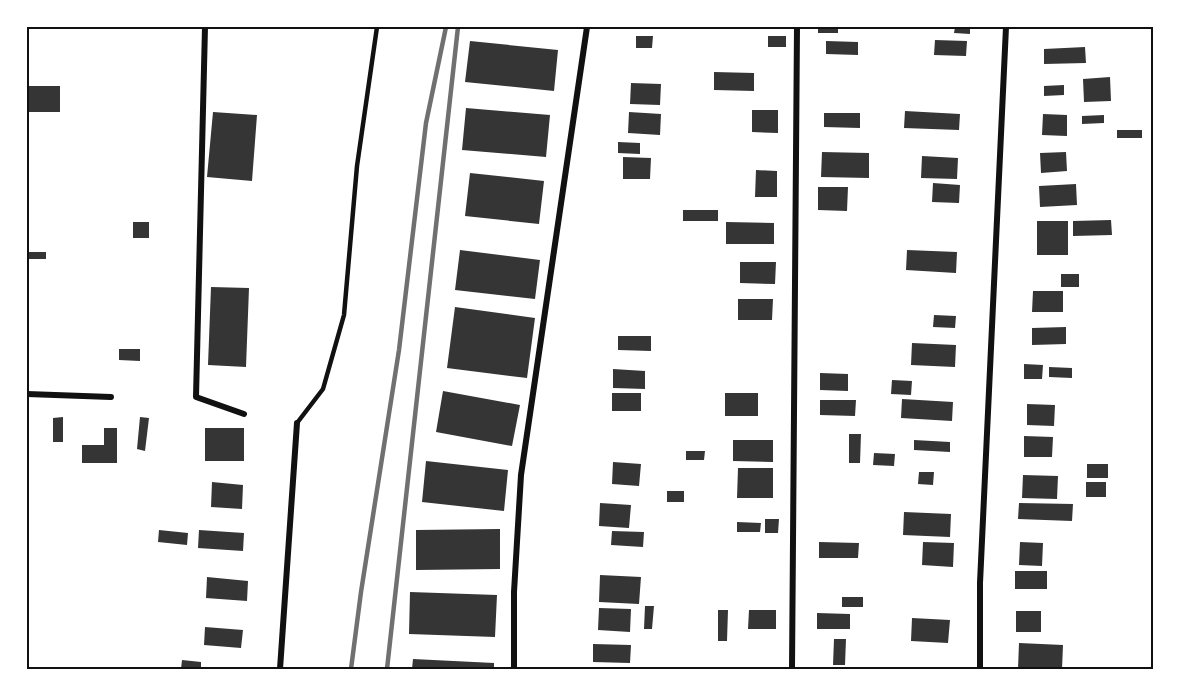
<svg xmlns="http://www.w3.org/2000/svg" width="1181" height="696" viewBox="0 0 1181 696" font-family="Mulish,sans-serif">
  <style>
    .building { fill: #353535 }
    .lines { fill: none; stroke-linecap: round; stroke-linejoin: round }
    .service { stroke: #111; stroke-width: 4.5 }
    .minor { stroke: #111; stroke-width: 6 }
    .rail { stroke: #707070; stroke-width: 4.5 }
    .neatline { fill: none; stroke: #111; stroke-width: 2 }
  </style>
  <rect width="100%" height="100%" fill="#fff"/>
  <!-- building -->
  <path class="building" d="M818 27H838V33H818Z
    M955 27H970V34L954 33Z
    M636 36H653L652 48H636Z
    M768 36H786V47H768Z
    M935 40 967 41 966 56 934 55Z
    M470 41 558 50 554 91 465 82Z
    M826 41 858 42V55L826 54Z
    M1085 47 1086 63 1044 64V49Z
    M714 72 754 73V91L714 90Z
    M1110 77 1111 101 1084 102 1083 79Z
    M631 83 661 84 660 105 630 104Z
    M1064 85V95L1044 96V86Z
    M27 86H60V112H27Z
    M466 108 550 115 546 157 462 150Z
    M752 110H778V133L752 132Z
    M905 111 960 114 959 130 904 128Z
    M213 112 257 115 252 181 207 177Z
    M629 112 661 114 660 135 628 133Z
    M824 113H860V128L824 127Z
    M1043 114 1067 115V136L1042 135Z
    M1104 115V123L1082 124V116Z
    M1117 130H1142V138H1117Z
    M618 142 640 143V154L618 153Z
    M822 152 869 153V178L821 177Z
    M1066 152 1067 171 1041 173 1040 153Z
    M922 156 958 158 957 179 921 178Z
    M623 157 651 158 650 179H623Z
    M756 170 777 171V197H755Z
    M470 173 544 181 539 224 465 216Z
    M933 183 960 185 959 203 932 202Z
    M1076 184 1077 205 1040 207 1039 186Z
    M818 187H848L847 211 818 210Z
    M683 210H718V221H683Z
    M1111 220 1112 235 1073 236V221Z
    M1037 221H1068V255H1037Z
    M133 222H149V238H133Z
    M726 222 774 223V244H726Z
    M460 250 540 260 535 299 455 290Z
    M907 250 957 252 956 273 906 270Z
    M27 252H46V259H27Z
    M740 262H776L775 284 740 283Z
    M1061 274H1079V287H1061Z
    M211 287 249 288 246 367 208 365Z
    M1033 291H1063V312H1032Z
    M738 299H773L772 320H738Z
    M455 307 535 318 527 378 447 368Z
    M934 315 956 316 955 328 933 327Z
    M1066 327V344L1032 345V328Z
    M618 336H651V351L618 350Z
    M912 343 956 345 955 367 911 365Z
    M119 349H140V361L119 360Z
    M1024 364 1043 365 1042 379H1024Z
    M1049 367 1072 368V378L1049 377Z
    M613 369 645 371V389L613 388Z
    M820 373 848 374V391L820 390Z
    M892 380 912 381 911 395 891 394Z
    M443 391 520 405 512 446 436 432Z
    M612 393H641V411H612Z
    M725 393H758V416H725Z
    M902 399 953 402 952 421 901 418Z
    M820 400H856L855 416 820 415Z
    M1027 404 1055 405 1054 426 1027 425Z
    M63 417V442H53V418Z
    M140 417 149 418 145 451 137 449Z
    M104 428H117V463H82V445H104Z
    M205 428H244V461H205Z
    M849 434H861L860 463H849Z
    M1024 436 1053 437 1052 457H1024Z
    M733 440H773V462L733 461Z
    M914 440 950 442V452L914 450Z
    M686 451H705L704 460H686Z
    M874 453 895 454 894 466 873 465Z
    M426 461 508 470 504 511 422 502Z
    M613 462 641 464 639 486 612 484Z
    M1087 464H1108V478H1087Z
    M738 468H773V498H737Z
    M919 472H934L933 485 918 484Z
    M1023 475 1058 476 1057 499 1022 498Z
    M212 482 243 485 242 509 211 507Z
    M1086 482H1106V497H1086Z
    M667 491H684V502H667Z
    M600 503 631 505 629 528 599 526Z
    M1019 503 1073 504 1072 521 1018 519Z
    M904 512 951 514 950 537 903 535Z
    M765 519H779L778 533H765Z
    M737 522 761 523 760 532H737Z
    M500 529V569L416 570V530Z
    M159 530 188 533 187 545 158 542Z
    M199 530 244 533 243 551 198 548Z
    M612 531 644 532 643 547 611 545Z
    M819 542 859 543 858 558H819Z
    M923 542 954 543 953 567 922 565Z
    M1020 542 1043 543 1042 566 1019 565Z
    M1015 571H1047V589H1015Z
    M600 575 641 577 639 604 599 602Z
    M207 577 248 581 247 601 206 598Z
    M410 592 497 595 495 637 409 634Z
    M842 597H863V607H842Z
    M645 606H654L652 629H644Z
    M599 608 631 609 630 632 598 630Z
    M718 610H728L727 641H718Z
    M749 610H776V629H748Z
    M1016 611H1041V632H1016Z
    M817 613 850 614V629H817Z
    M912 618 950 620 948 643 911 641Z
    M205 627 243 630 241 648 204 645Z
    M834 639H846L845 665H833Z
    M1019 643 1063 645 1062 669H1018Z
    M593 644 631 645 630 663 593 662Z
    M413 659 494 663V669H412Z
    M182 660 201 662V669H181Z"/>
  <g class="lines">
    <!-- service -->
    <path class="service" d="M297 423 323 389 344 315 357 166 377 27"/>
    <!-- minor -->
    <path class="minor" d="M205 27 196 397 244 414
      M27 394 111 397
      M280 669 297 423
      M514 669V592L521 475 587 27
      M792 669 797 27
      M980 669V583L1006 27"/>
    <!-- rail -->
    <path class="rail" d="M351 669 361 592 399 350 426 123 446 27
      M387 669 458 27"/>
  </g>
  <!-- border -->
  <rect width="1181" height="696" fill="none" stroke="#ffffff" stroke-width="57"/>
  <rect x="28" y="28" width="1124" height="640" class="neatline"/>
</svg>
